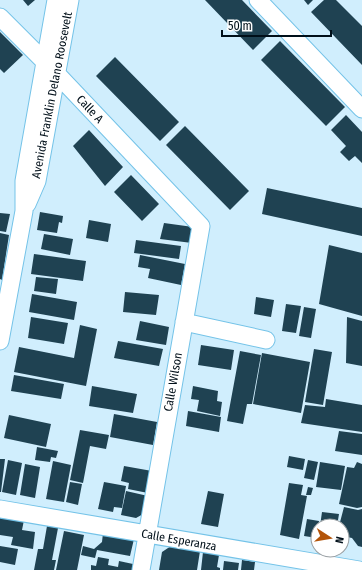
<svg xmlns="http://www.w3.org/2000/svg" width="362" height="570" viewBox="0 0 362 570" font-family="'Fira Sans Condensed',sans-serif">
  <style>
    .building { fill: #1f4252 }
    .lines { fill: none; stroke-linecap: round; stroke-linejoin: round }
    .minor-casing { stroke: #74c3e8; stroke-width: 19 }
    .minor { stroke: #fff; stroke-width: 17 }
    .labels { text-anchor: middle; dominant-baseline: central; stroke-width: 4; stroke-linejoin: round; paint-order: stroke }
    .street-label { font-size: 12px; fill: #000f19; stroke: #fff }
  </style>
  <rect width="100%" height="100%" fill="#d0eefd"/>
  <!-- building -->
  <path class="building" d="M23 0H35L28 6Z
    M205 0H242L272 31 253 50Z
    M304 0H313L308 5Z
    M324 0H336L362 26V65L311 12Z
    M0 32 23 55 4 73 0 69Z
    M280 41 345 107 326 126 261 60Z
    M115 57 179 122 160 141 96 76Z
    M346 115 362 132V163L355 156 349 161 340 152 346 146 331 130Z
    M185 126 249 191 230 210 166 145Z
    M89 130 123 167 105 186 73 146Z
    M131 175 159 204 142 221 114 192Z
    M267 188 362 208V236L262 214Z
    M40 212 63 216 62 223 59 222 57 233 37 230Z
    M0 213 10 214 6 232 0 231Z
    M89 220 111 224 108 242 86 238Z
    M164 223 193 227 192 243 160 239Z
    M0 233 9 235 2 280 0 279Z
    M44 234 73 239 70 255 41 249Z
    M136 240 181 246 179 259 134 253Z
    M329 245 362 253V316L319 304Z
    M34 254 86 261 83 281 31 274Z
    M140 255 185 264 181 285 148 278 150 269 138 267Z
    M36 277 58 279 56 294 34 291Z
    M125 292 159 295 156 315 123 312Z
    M32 294 77 302 74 320 29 312Z
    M256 297 274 300 271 317 254 314Z
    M286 304 301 306 296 333 282 331Z
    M304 307 316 309 311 338 299 336Z
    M31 317 68 323 64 344 28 338Z
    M347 317 362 321V366L346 363Z
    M140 321 169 327 166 345 136 340Z
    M80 325 97 329 86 386 14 372 19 347 74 358Z
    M118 341 163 349 159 366 114 358Z
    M201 345 234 350 231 370 198 365Z
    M314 349 332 352 323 405 305 402Z
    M240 351 261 355 252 404H247L243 424 227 421Z
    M262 353 310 362 301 413 253 404Z
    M14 375 64 384 61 399 11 391Z
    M92 386 137 394 133 413 89 406Z
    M193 386 218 391 217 401 222 402 220 416 197 411 199 400 191 399Z
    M326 399 362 405V432L301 423 305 405 325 407Z
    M188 411 221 417 219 432 186 426Z
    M114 414 157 422 153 445 110 437Z
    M9 415 51 424 46 447 4 438Z
    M80 430 109 435 106 449 90 446 83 483 70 480Z
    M339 431 362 434V455L335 451Z
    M37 447 58 451 56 458 51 457 50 462 35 460Z
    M289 456 305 459 303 470 287 467Z
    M0 459H5L1 492H0Z
    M8 460 22 463 16 495 2 492Z
    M308 460 318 462 314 480 304 478Z
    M53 461 71 465 64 502 46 499Z
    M320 462 345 466 341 490 316 487Z
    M357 462 362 464V507L357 508 339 504 347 467 354 468Z
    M25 464 40 467 35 498 20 495Z
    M124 466 152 471 148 493 128 489 129 483 121 481Z
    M70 482 82 484 78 505 66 502Z
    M104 482 126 486 122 508 114 507 113 512 98 509Z
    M289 483 303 485 301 495 307 496 299 539 280 535Z
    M308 487 313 488 311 495H306Z
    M126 491 148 496 145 513 136 518 121 515Z
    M208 491 224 494 218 527 201 524Z
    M344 507 358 510 362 509V547L358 546 352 538 342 536V526H339Z
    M322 512 339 514 337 526H320Z
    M0 516 24 520 22 530 35 532 33 549 11 545 13 537 0 535Z
    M307 519 319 521 317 538 304 536Z
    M47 526 58 528 52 560H56L54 570H34L38 549H43Z
    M64 531 84 535 77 570H56Z
    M103 533 134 539 130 556 97 550 95 558 81 555 83 546 94 549 102 542Z
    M0 546 18 549 15 565 0 562Z
    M171 546 200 551 197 570H159L162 552Z
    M203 552 219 555 217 567 220 568V570H201Z
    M98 557 109 559 108 565 118 567 119 561 133 564 132 570H91V565L96 566Z
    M242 560 255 562 254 570H241Z
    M224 561 239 563 238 570H223Z"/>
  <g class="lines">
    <defs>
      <path id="minor" d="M258 0 362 109
        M0 17 57 74 201 226 141 570
        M27 204 37 181 70 0
        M184 322 266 340
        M0 341 24 211V181L56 0
        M0 509 359 570"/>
    </defs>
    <!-- minor casing -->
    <use href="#minor" class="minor-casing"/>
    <!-- minor -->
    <use href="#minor" class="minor"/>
  </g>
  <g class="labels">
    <!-- street labels -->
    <g class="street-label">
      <text transform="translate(52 95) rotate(-79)">Avenida Franklin Delano Roosevelt</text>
      <text transform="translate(90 109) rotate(47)">Calle A</text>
      <text transform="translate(173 382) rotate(-80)">Calle Wilson</text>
      <text transform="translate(179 540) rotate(10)">Calle Esperanza</text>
    </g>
  </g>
  <!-- north arrow -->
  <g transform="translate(330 538) rotate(102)"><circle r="19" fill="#ffffff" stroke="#999fa3"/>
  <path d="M0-3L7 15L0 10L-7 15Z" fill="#b35409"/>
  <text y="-6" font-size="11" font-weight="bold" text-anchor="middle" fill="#000f19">N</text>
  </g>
  <!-- scale -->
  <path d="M222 30v6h109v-6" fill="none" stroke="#000f19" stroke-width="2"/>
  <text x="228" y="30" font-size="12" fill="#000f19" stroke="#ffffff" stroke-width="3" paint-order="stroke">50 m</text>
</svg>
